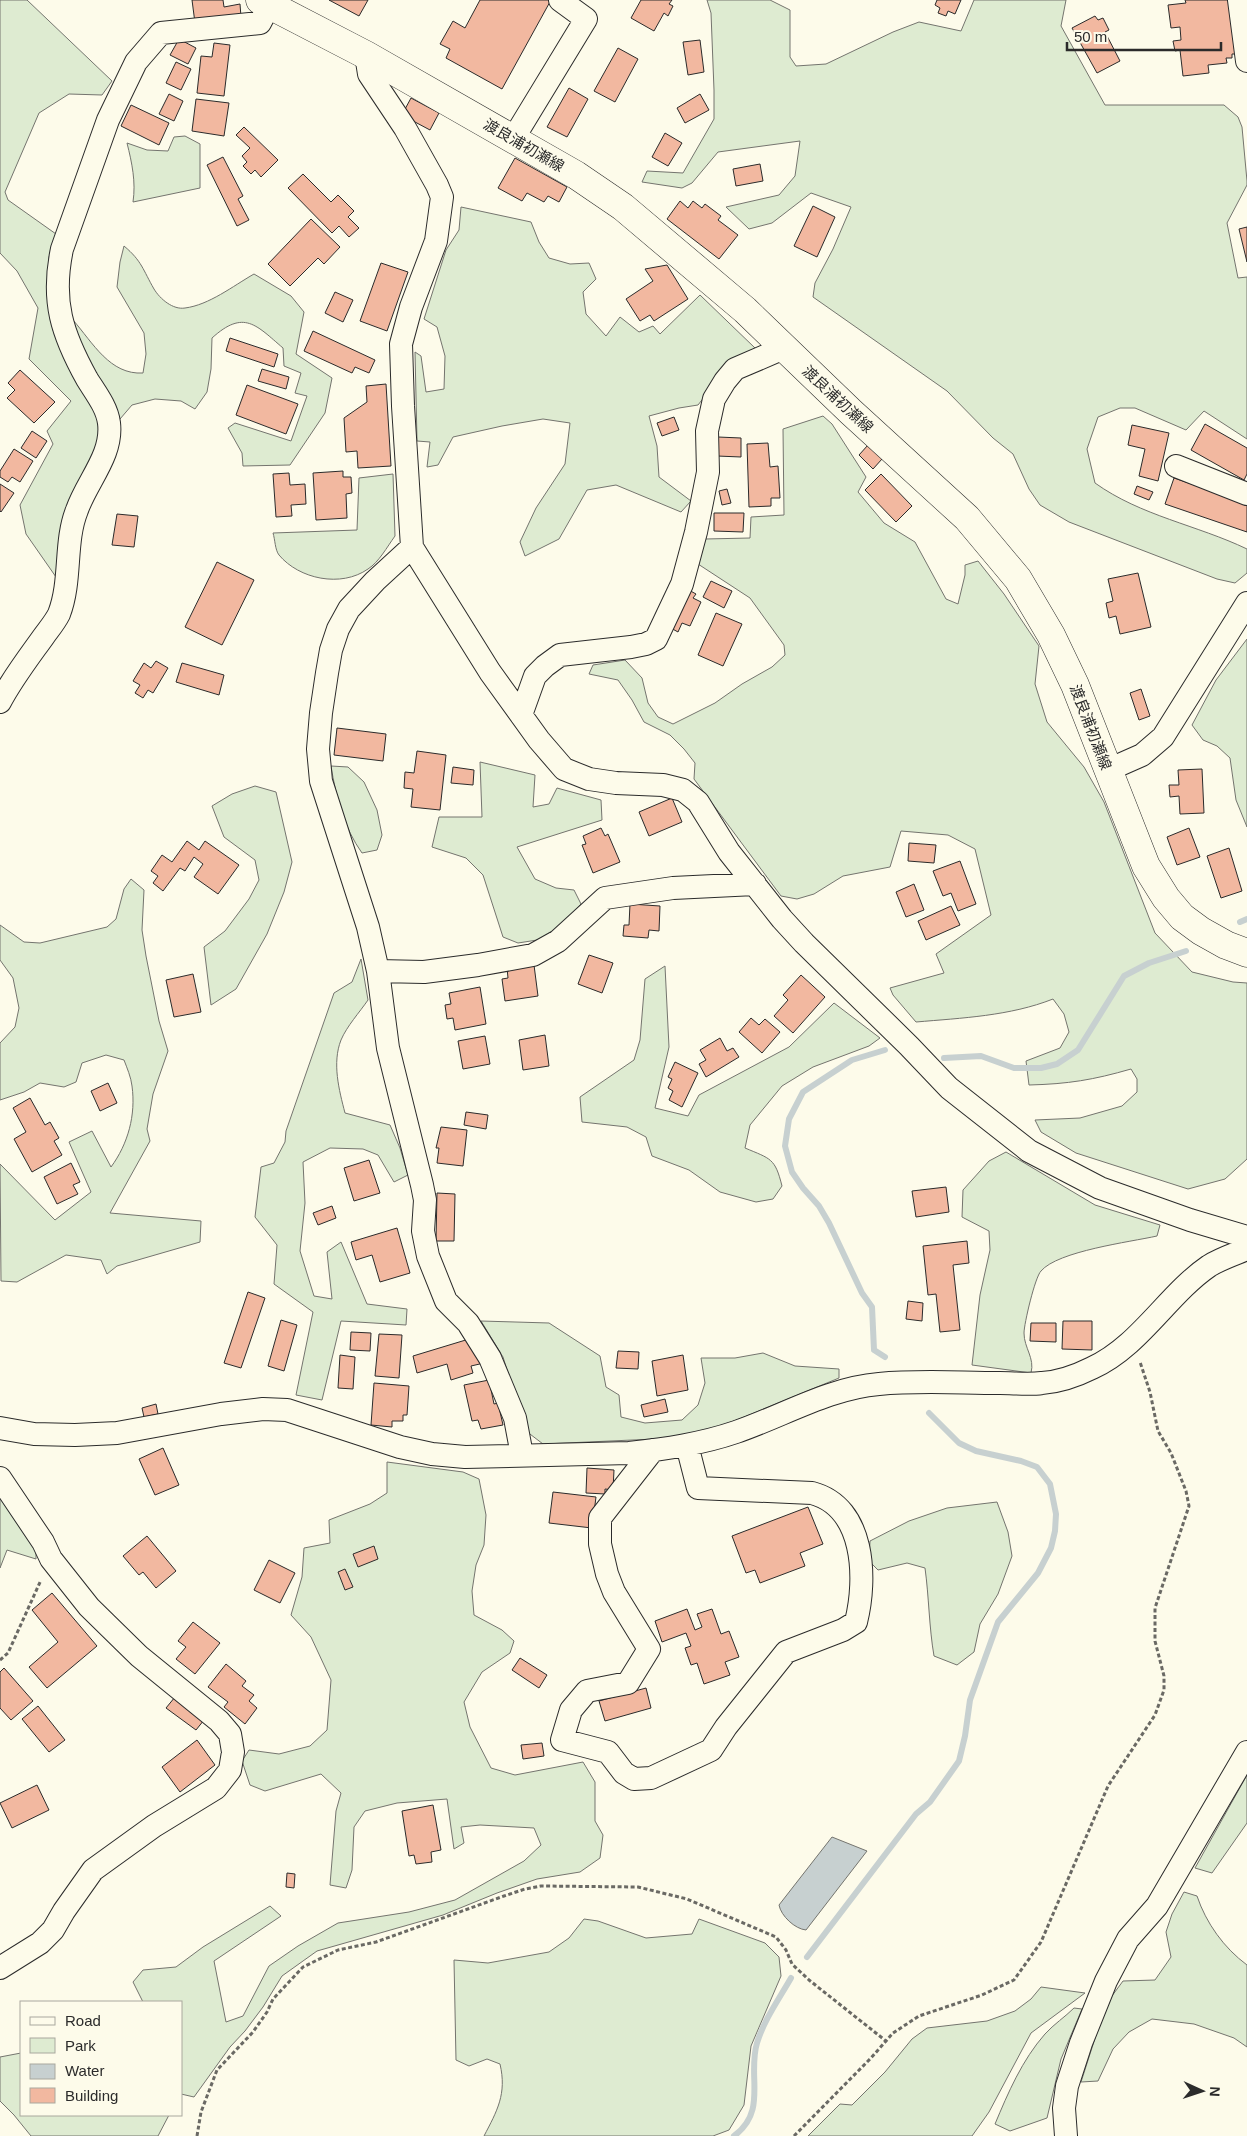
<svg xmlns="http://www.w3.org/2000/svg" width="1247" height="2136" viewBox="0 0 1247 2136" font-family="Helvetica,'Noto Sans JP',sans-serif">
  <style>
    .green { fill: #deebd1; stroke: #74746e }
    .water { fill: #c7d0d0; stroke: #74746e }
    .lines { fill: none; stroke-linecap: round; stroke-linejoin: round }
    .stream { stroke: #c7d0d0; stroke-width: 6 }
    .building { fill: #f2b8a0; stroke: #2b2b2b }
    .minor-casing { stroke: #2b2b2b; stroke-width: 24 }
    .major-casing { stroke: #2b2b2b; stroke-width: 29 }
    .path { stroke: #6a6964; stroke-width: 3; stroke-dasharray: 4 2.5; stroke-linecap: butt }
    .minor { stroke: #fdfbea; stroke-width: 22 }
    .major { stroke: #fdfbea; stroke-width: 28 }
    .labels { text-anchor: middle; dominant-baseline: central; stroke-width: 4; stroke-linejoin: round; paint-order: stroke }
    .street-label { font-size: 15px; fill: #2b2b2b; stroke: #fdfbea }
  </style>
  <rect width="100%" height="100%" fill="#fdfbea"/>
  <!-- green -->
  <path class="green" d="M0 0H27L112 81 102 95 69 94 39 113 5 192 8 200 56 234 49 257 47 287 53 330 68 364 101 422 102 446 56 577 26 534 20 505 53 444 47 431 71 401 29 359 38 308 17 271 0 253Z
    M707 0H770L790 10V57L796 66 826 64 893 32 919 22 961 31 974 0H1066L1061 26 1105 105H1224L1238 117 1242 127 1247 181V185L1227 223 1238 278 1247 277V439L1204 411 1186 430 1135 408H1120L1098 417 1087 449 1095 483C1141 516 1197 525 1247 549V573L1235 583 1217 579 1069 522 1040 505 1029 489 1013 454 993 438 947 391 813 297 815 283 833 249 851 207 811 193 772 223 749 229 726 207 779 195 795 176 800 141 718 152 692 183 682 188 642 182 647 171 683 173 714 119V90L711 13Z
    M185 136 200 144V188L133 202C136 182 132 163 127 143L147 150 168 151 174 137Z
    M461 207 531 222 539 242 549 258 570 264 589 263 596 279 583 292 586 314 606 336 620 317 639 332 653 326 660 334 700 295 755 348 726 369 698 405 679 408 649 416 657 446 659 477 691 501 681 512 616 485 587 490 559 539 525 556 520 542 536 508 565 464 570 423 543 419 502 426 453 437 438 465 427 467 430 442 417 441 415 352 421 356 426 392 444 389 445 356 437 327 424 319 446 250 459 230Z
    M124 246C142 261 143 270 154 289 160 299 173 310 185 308 209 305 233 286 254 274L291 296 304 312 296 354 332 378 325 413 290 465 243 466 242 453 228 428 235 423 291 441 307 396 295 393 301 373 284 366 283 348C256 325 244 309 212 338L211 369 207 392 195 409 181 401 155 399 132 405 120 419 108 392 84 356 73 320C93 343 110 375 143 373L146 354 144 333 117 287 120 262Z
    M823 416 832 424 866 477 858 492 884 523 915 542 946 599 958 604 965 575V565L978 561 1004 594 1039 646 1035 684 1047 722 1084 767 1104 802 1155 933 1192 972 1233 982 1247 983V1159L1225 1179 1188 1189 1076 1153 1041 1132 1035 1120 1080 1118 1122 1106 1137 1092V1079L1131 1069C1093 1080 1068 1084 1029 1085L1026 1061 1060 1048 1069 1032 1064 1014 1053 999C1010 1016 962 1018 916 1022L893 995 890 988 944 973 936 954 991 915 975 849 948 835 901 831 890 867 843 876 814 894 797 899 781 896 694 779 695 763 684 749 670 735 644 722 632 700 618 680 589 674 593 665 625 660 642 678 648 703 658 717 673 724 715 703 742 684 772 667 785 655 784 645 750 598 698 564 705 539 750 538 751 517 784 515 783 429Z
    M393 474 395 536C387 547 379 562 368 569 341 588 299 579 279 555 275 550 275 539 273 533L357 530 359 478Z
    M1247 639V827L1236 800 1230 758 1217 746 1203 740 1192 725 1216 680Z
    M480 762 535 775 533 807 549 804 557 788 601 800 602 820 517 847 535 879 556 888 574 890 581 904 550 938 518 943 503 937 483 875 466 858 432 847 439 817H482Z
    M331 766 348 767 364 782 377 810 382 835 377 850 362 853C344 828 336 797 331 766Z
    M255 786 276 792 292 862 284 892 267 934 236 989 211 1005 204 947 225 931 249 899 259 880 255 860 224 837 212 806 232 794Z
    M131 879 144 890 142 930 146 956 159 1021 168 1051 153 1094 147 1129 150 1141 110 1213 201 1221 200 1242 117 1266 107 1274 101 1260 66 1255 17 1282 1 1281 0 1164 55 1220 91 1192 69 1142 92 1131 111 1167C128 1144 136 1115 132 1086 131 1077 127 1068 124 1060L106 1055 82 1063 76 1082 64 1087 40 1083 24 1092 0 1100V1043L15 1027 19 1008 13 978 0 960V925L24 942 40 943 107 927 116 919 124 889Z
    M361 959 368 1000C359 1013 347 1026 341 1040 332 1063 339 1090 345 1113L390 1125 400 1148 408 1175 394 1182 378 1155 363 1149 330 1148 303 1162 305 1203 300 1251 314 1296 332 1299 327 1252 341 1242 367 1304 407 1309 406 1325 341 1321 322 1400 296 1395 313 1312 274 1284 277 1245 255 1217 261 1167 274 1163 285 1142 286 1131 334 993 352 982Z
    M665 966 669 1047 655 1108 688 1116 699 1095 789 1047 834 1003 880 1038 869 1046 813 1067 782 1086 750 1125 745 1148C771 1159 775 1158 782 1186L773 1199 756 1202 720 1192 689 1170 652 1156 646 1137 627 1127 582 1122 580 1097 634 1060 640 1040 645 979Z
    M1006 1152 1095 1205 1160 1225 1157 1236C1130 1242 1058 1251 1041 1271 1035 1277 1024 1324 1024 1333 1024 1348 1035 1358 1031 1373L972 1365 980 1295 990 1250 989 1231 962 1217 963 1190 989 1161Z
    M481 1321 549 1323 600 1356 606 1387 619 1395 621 1417 645 1423 682 1420 698 1405 705 1383 701 1358H735L763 1353 795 1366 839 1369V1378L737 1420 698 1434 655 1439 543 1444 526 1431 503 1357Z
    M387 1462 463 1472 479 1479 486 1515 484 1545 476 1565 472 1591 474 1615 502 1630 514 1641 510 1653 482 1672 464 1702 470 1727 491 1768 515 1775 583 1762 595 1782V1821L603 1835 600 1858 580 1872 537 1879 497 1893 443 1915 317 1951 282 1976 263 2007 245 2031 230 2047 194 2097 181 2094V2002H143L133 1982 143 1970 176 1967 203 1947 270 1906 281 1916 214 1961 226 2022 243 2016 269 1966 298 1946 338 1923 409 1912 455 1900 524 1861 541 1845 534 1828 480 1825 461 1827 464 1843 454 1849 447 1799 397 1803 365 1811 354 1827 352 1870 346 1888 330 1885 336 1811 341 1793 321 1774 265 1791 250 1785 242 1761 249 1750 279 1754 310 1746 327 1730 331 1680 311 1637 291 1615 302 1577 304 1548 330 1543 329 1520 370 1504 387 1493Z
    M0 1494 36 1543V1559L7 1550 0 1568Z
    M997 1502 1008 1532 1012 1556 998 1594 980 1624 974 1652 957 1665 934 1656C929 1627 929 1597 925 1568L907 1563 878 1570 869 1561 870 1541 909 1521 947 1508Z
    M1247 1775V1823L1212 1873 1195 1868Z
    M1184 1892 1197 1896C1206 1923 1224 1948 1247 1965V2047L1234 2038 1194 2024 1152 2019 1129 2032 1113 2049 1098 2081 1081 2082 1106 2004 1123 1981 1155 1980 1171 1957 1166 1932 1172 1914Z
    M584 1919 598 1921 646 1938 692 1934 699 1919 765 1943 779 1957 781 1976 751 2046 744 2105 729 2130 713 2136H484C497 2111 507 2094 500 2064L487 2059 469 2066 456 2060 454 1960 488 1963 549 1952 569 1938Z
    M1041 1987 1085 1993 1031 2033 989 2112 972 2136H808L840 2104 852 2105 885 2072 912 2039 927 2028 987 2021 1015 2011 1031 1999Z
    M1074 2008 1082 2009 1061 2059 1047 2118 1010 2131 995 2124C1008 2093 1022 2060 1045 2034 1054 2024 1065 2017 1074 2008Z
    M21 2053V2115H169L158 2136H31L14 2115 0 2101V2057Z"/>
  <!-- water -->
  <path class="water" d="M832 1837 867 1851 806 1930C795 1929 781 1916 779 1905Z"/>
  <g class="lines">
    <!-- stream -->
    <path class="stream" d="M1240 922 1247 919
      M944 1058 981 1056 1014 1068H1041L1057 1064 1078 1050 1124 976 1149 963 1186 951
      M885 1357 874 1350 872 1307 862 1293 829 1223 819 1206 803 1188 792 1172 785 1146 789 1119 803 1092 852 1060 885 1050
      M807 1957 916 1814 930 1802 959 1761 965 1736 970 1700 998 1622 1038 1573 1051 1548 1055 1531 1056 1514 1050 1484 1037 1467 1021 1461 976 1451 959 1443 929 1413
      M734 2136C768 2111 747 2076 757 2043 764 2020 779 1999 791 1978"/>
  </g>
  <!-- building -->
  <path class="building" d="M192 0H223L224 7 240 4 241 17 195 23Z
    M329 0H368L359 16Z
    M480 0H551L502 89 446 58 450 49 440 44 453 21 465 28Z
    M641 0H672L669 4 673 6 668 16 664 13 654 31 631 18Z
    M937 0H961L955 14 948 11 946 16 938 13 940 8 935 5Z
    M1185 0H1229L1235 54H1232V58H1226L1227 63 1208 65 1209 73 1183 76 1180 50 1175 51 1173 41 1181 40 1180 27 1171 28 1168 5 1186 3Z
    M1095 16 1098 20 1103 18 1109 30 1105 32 1120 61 1097 73 1072 28Z
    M179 39 196 48 188 64 170 55Z
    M700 40 704 72 688 75 683 42Z
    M214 43 230 45 224 96 197 93 201 56 212 57Z
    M618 48 638 59 615 102 594 91Z
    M176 62 191 69 181 90 166 83Z
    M569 88 588 99 567 137 547 127Z
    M169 94 183 101 174 121 159 114Z
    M700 94 709 110 685 123 677 108Z
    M411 98 439 113 430 130 415 122 404 111Z
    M196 99 229 103 224 136 192 131Z
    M131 105 169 123 159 145 121 126Z
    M244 127 278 160 261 177 255 170 251 174 243 166 247 162 242 156 250 148 236 135Z
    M665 133 682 143 668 166 652 157Z
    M223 157 243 196 238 199 249 220 237 226 207 165Z
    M515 158 567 187 559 202 548 196 544 202 527 193 522 201 498 188Z
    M760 164 763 181 736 186 733 169Z
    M303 174 331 202 338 195 354 211 348 217 359 228 349 237 339 226 332 233 288 188Z
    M680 201 688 208 693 201 702 208 705 204 721 216 718 220 738 235 719 259 667 219Z
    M813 206 835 217 817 257 794 246Z
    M311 219 340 247 324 264 318 258 290 286 268 264Z
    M1247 227V262L1239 229Z
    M381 263 408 272 387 331 360 321Z
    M667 265 688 299 654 321 650 315 640 321 626 299 653 281 645 269Z
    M335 292 353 300 343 322 325 313Z
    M313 331 375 360 369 373 355 367 352 373 304 351Z
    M230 338 278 354 274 367 226 351Z
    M262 369 289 377 286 389 258 381Z
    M20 370 55 402 34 423 7 398 15 390 8 383Z
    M386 384 391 466 358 468 357 451 346 452 344 418 367 402 366 386Z
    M247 385 298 404 286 434 236 415Z
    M674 417 679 430 662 436 657 423Z
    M1205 424 1247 448V474L1244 480 1191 450Z
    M1132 425 1169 433 1158 481 1139 476 1145 449 1128 445Z
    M32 431 47 441 36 458 21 448Z
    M718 437 741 438V457L717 456Z
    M768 443 770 467 778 466 780 498H771V506L749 507 747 444Z
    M868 445 882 459 873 469 859 455Z
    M14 449 33 461 20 482 12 477 8 482 0 477V471Z
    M343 471V477H351L352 493 346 494 347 518 316 520 313 473Z
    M289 473 290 485 305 484 306 504 291 505 292 516 276 517 273 474Z
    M881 474 912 506 896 522 865 490Z
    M1174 478 1247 503V532L1165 504Z
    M0 484 14 493 1 512 0 511Z
    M1137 486 1153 492 1149 500 1134 494Z
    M727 489 731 503 722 505 719 491Z
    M714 513H744L743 532 714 531Z
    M117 514 138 516 134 547 112 545Z
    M217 562 254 580 222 645 185 627Z
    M1138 573 1151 627 1120 634 1116 616 1109 618 1106 603 1113 601 1108 579Z
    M711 581 732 591 724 608 703 597Z
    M687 589 696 594 693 598 701 602 690 626 682 623 678 632 669 627Z
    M716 613 742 624 723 666 698 655Z
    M156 661 168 668 153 693 148 690 143 698 135 693 140 685 133 681 144 663 151 668Z
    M182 663 224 675 219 695 176 682Z
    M1141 689 1150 716 1139 720 1130 693Z
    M337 728 386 734 383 761 334 755Z
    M417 751 446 755 440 810 411 807 413 789 404 788 405 772 414 773Z
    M453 767 474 770 473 785 451 783Z
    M1202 769 1204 813 1180 814 1179 796 1170 797 1169 785H1179L1178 770Z
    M672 798 682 822 649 836 639 812Z
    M601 828 605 836 608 834 620 862 593 873 582 845 586 844 583 836Z
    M1189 828 1200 857 1177 865 1167 837Z
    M187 841 199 850 205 841 239 865 218 894 194 877 203 864 194 857 185 871 180 868 163 891 153 883 158 876 151 871 162 855 172 862Z
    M909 843 936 845 934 863 908 861Z
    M1229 848 1242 891 1221 898 1207 856Z
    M960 861 976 904 958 911 951 893 943 896 933 871Z
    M914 884 924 910 906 917 896 892Z
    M630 904 660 906 659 931 649 930 648 938 623 936 624 925H629Z
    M951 906 960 925 926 940 918 921Z
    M589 955 613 963 602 993 578 984Z
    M534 965 538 996 505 1001 502 979 508 978 507 968Z
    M193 974 201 1012 174 1017 166 980Z
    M801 975 825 997 793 1033 774 1016 788 1000 783 995Z
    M480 987 486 1024 455 1030 453 1018 447 1019 445 1005 451 1004 449 993Z
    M751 1018 759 1025 765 1019 780 1032 762 1053 739 1032Z
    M545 1035 549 1066 523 1070 519 1040Z
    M485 1036 490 1064 463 1069 458 1041Z
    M720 1038 727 1051 733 1048 739 1057 706 1077 699 1064 706 1060 700 1050Z
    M675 1062 698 1073 682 1107 669 1100 673 1091 668 1088 672 1079 668 1077Z
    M108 1083 117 1103 100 1111 91 1091Z
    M30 1098 45 1125 50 1122 59 1138 54 1141 62 1155 32 1172 14 1139 26 1132 13 1108Z
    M466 1112 488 1115 486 1129 464 1125Z
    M441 1127 467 1130 463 1166 437 1163 439 1148H436Z
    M369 1160 380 1193 354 1201 344 1168Z
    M71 1163 80 1182 73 1185 78 1194 57 1204 44 1177Z
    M946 1187 949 1212 916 1217 912 1191Z
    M437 1193 455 1194 454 1241H436Z
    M332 1206 336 1218 318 1225 313 1213Z
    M397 1228 410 1273 380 1282 372 1255 356 1260 351 1242Z
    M967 1241 969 1263 953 1265 960 1330 940 1332 936 1294 928 1295 923 1246Z
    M248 1292 265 1298 241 1368 224 1363Z
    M908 1301 923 1303 922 1321 906 1319Z
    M281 1320 297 1325 284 1371 268 1366Z
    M1063 1321H1092V1350L1062 1349Z
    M1031 1323H1056V1342L1030 1341Z
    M351 1332 371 1333 370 1351 350 1350Z
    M379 1334 402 1335 399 1378 375 1376Z
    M469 1339 484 1363 471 1366 473 1373 451 1380 447 1364 417 1373 413 1356Z
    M618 1351 639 1352 638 1369 616 1368Z
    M340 1355 355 1357 353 1389 338 1388Z
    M683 1355 688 1390 657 1396 652 1361Z
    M489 1380 494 1404 498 1403 503 1425 481 1429 478 1420 472 1421 464 1385Z
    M374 1383 409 1386 407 1415H403V1421H392V1427L371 1425Z
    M665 1399 668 1412 644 1417 641 1405Z
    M156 1404 158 1414 144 1417 142 1408Z
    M163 1448 179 1485 155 1495 139 1459Z
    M587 1468 614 1470 613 1490 605 1489V1494L586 1493Z
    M553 1492 596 1497 592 1528 549 1523Z
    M808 1507 823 1544 800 1553 805 1566 760 1583 755 1570 746 1573 732 1536Z
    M147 1536 176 1571 156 1588 143 1572 139 1575 123 1556Z
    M374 1546 378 1559 358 1567 353 1554Z
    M269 1560 295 1573 280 1603 254 1590Z
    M345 1569 353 1587 345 1590 338 1572Z
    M52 1593 97 1646 47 1688 29 1667 58 1642 32 1610Z
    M687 1609 695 1630 702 1627 697 1614 712 1609 721 1634 729 1631 739 1657 725 1662 730 1675 704 1684 697 1663 691 1665 685 1648 691 1646 686 1633 662 1642 655 1621Z
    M193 1622 220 1643 195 1674 176 1659 186 1647 178 1641Z
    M520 1658 547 1675 539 1688 512 1670Z
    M226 1664 246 1681 242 1686 254 1695 249 1701 257 1708 245 1724 224 1707 228 1702 208 1687Z
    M4 1668 33 1701 11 1720 0 1708V1672Z
    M646 1688 651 1708 605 1721 599 1701Z
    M175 1697 204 1720 196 1730 166 1708Z
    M38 1706 65 1740 49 1752 22 1719Z
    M197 1740 215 1765 180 1792 162 1767Z
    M542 1743 544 1756 523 1759 521 1745Z
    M37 1785 49 1810 12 1828 0 1803Z
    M433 1805 441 1850 431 1852 432 1862 416 1864 414 1855 409 1856 402 1811Z
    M287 1873 295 1874 294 1888 286 1887Z"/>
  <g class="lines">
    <defs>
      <path id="minor" d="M1239 0 1247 61
        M366 55 369 74 405 128 437 185 442 197 436 241 411 307 401 344 403 406 412 547 490 672 539 740 564 769 589 779 616 783 663 785 683 790 698 802 729 852 782 919 804 943 909 1046 949 1088 1029 1151 1100 1188 1190 1220 1247 1237
        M513 139 586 19 560 0
        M1176 466 1247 494
        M412 547 375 581 349 609 338 629 331 650 327 673 321 713 318 749 321 781 368 927 378 971 388 1048 422 1185 425 1200 423 1231 428 1256 446 1301 468 1323 490 1358 515 1418 522 1455
        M0 702C12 679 29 657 44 636 49 629 55 622 59 614 72 580 64 542 77 510 87 481 113 455 109 423 107 407 95 392 87 379 62 334 51 301 62 249L108 120 136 62 161 33 260 23 270 4
        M521 715 535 676 545 666 560 655 631 647 646 644 656 639 682 584 696 532 708 472 707 431 714 399 725 381 735 369 784 348
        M1108 770 1142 755 1163 737 1247 603
        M378 971 424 972 478 965 533 955 558 941 605 898 673 888 755 884
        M0 1428 34 1434 75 1435 117 1433 221 1414 263 1409 287 1410 400 1447 432 1454 465 1457 629 1453C665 1449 701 1444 736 1432 783 1416 829 1388 879 1384 919 1380 960 1383 1000 1383 1014 1383 1028 1385 1042 1383 1058 1382 1078 1375 1092 1368 1139 1347 1168 1294 1209 1266 1220 1259 1235 1254 1247 1249
        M653 1450 600 1518V1544L607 1574 614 1592 649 1649 628 1683 587 1691 571 1710 562 1740 608 1752 624 1773 634 1779 651 1778 711 1750 726 1727 786 1652 843 1630 856 1622C867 1578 865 1507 812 1493L698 1488 687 1445
        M0 1478 43 1542 51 1559 89 1607 139 1656 219 1721 230 1734 233 1752 230 1770 216 1788 154 1826 93 1870 64 1911 53 1930 40 1943 0 1968
        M1066 2136 1064 2108 1067 2086 1081 2043 1106 1981 1128 1939 1157 1906 1247 1752"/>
      <path id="major" d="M260 0 366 55 576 175 623 207 745 310 851 412 967 518 1018 579 1051 635 1075 685 1146 866 1166 898 1182 917 1201 931 1226 945 1247 953"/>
    </defs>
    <!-- minor casing -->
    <use href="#minor" class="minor-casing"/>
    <!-- major casing -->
    <use href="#major" class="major-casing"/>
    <!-- path -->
    <path class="path" d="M0 1660 8 1653 41 1580
      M197 2136 201 2112 217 2070 253 2032 267 2012 273 1999 303 1967 338 1950 376 1942 504 1896 525 1889 541 1886 638 1887 687 1899 776 1937 786 1950 792 1964 809 1980 886 2041
      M794 2136 871 2058 893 2033 919 2016 982 1995 1014 1980 1041 1942 1108 1786 1155 1715 1164 1690V1676L1155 1641V1608L1189 1506 1186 1491 1171 1453 1158 1431 1150 1392 1140 1362"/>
    <!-- minor -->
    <use href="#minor" class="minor"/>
    <!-- major -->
    <use href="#major" class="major"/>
  </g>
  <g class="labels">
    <!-- street labels -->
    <g class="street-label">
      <text transform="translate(524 145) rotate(30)">渡良浦初瀬線</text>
      <text transform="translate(838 399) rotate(43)">渡良浦初瀬線</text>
      <text transform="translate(1091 727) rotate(69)">渡良浦初瀬線</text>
    </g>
  </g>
  <!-- legend -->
  <rect x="20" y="2001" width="162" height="115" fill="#fdfbea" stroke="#a9a89e"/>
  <rect x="30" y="2017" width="25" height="8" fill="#fdfbea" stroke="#a9a89e"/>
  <text x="65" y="2026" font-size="15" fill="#2b2b2b">Road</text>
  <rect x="30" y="2038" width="25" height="15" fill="#deebd1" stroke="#a9a89e"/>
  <text x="65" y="2051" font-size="15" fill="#2b2b2b">Park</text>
  <rect x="30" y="2064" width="25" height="15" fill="#c7d0d0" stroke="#a9a89e"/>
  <text x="65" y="2076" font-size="15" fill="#2b2b2b">Water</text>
  <rect x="30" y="2088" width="25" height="15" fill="#f2b8a0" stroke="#a9a89e"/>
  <text x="65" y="2101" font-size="15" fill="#2b2b2b">Building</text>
  <!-- north arrow -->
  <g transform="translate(1202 2091) rotate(93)" stroke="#fdfbea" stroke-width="4" paint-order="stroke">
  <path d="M0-4L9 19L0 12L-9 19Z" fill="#2b2b2b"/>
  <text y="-8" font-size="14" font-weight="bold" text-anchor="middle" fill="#2b2b2b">N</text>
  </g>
  <!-- scale -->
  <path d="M1067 42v8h154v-8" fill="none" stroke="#2b2b2b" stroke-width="2.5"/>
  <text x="1074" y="42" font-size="15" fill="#2b2b2b" stroke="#fdfbea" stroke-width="4" paint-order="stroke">50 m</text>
</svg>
